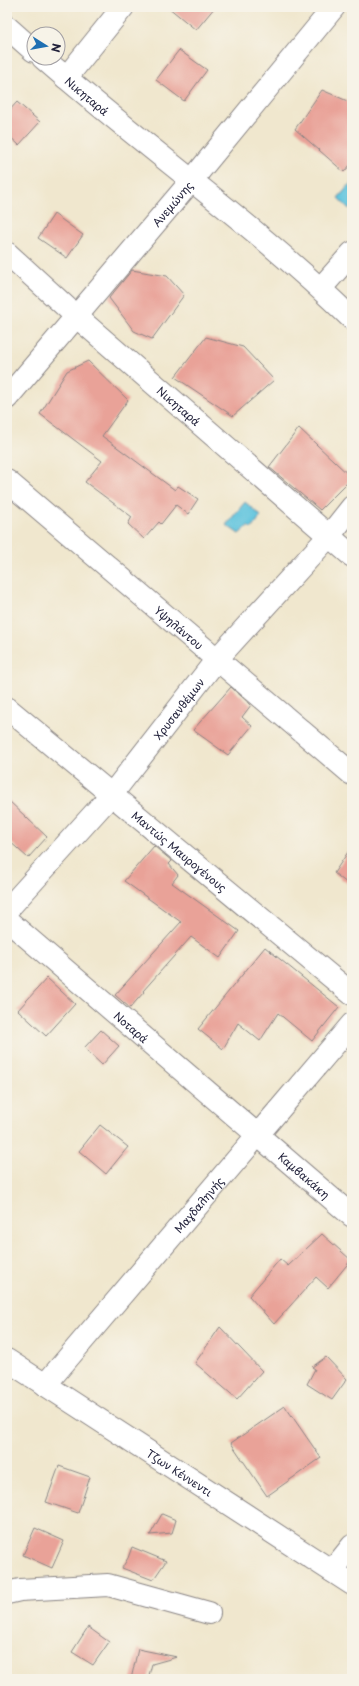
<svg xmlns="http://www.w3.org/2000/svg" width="359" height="1686" viewBox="0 0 359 1686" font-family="'Playpen Sans',sans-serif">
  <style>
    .water { fill: #60c4de; stroke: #41738c }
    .building { fill: #e9a298 }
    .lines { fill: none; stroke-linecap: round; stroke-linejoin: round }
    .minor-casing { stroke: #898484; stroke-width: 24 }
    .minor { stroke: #fff; stroke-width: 22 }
    .labels { text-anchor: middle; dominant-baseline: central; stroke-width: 3.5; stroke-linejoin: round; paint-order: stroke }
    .street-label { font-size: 11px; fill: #22223b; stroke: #f7f3e8 }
  </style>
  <rect width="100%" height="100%" fill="#f7f3e8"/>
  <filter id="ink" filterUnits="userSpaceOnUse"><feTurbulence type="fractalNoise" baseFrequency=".025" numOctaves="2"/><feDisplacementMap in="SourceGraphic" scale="8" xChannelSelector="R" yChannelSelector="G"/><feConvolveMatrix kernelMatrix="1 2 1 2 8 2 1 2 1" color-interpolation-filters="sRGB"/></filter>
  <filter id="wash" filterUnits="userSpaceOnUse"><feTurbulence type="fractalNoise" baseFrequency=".012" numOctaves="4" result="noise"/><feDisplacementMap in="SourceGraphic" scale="16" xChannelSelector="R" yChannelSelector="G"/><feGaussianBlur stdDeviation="0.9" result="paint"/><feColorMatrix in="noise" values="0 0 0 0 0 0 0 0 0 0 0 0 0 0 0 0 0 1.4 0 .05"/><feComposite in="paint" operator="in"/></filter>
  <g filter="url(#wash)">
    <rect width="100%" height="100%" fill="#f0e7ce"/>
    <!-- water -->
    <path class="water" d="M352 182V205L349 209 338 198Z
      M245 502 261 516 251 529 248 526 239 534 226 525Z"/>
    <g id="blocks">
      <!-- building -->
      <path class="building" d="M168 7H215L196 30Z
        M179 50 207 70 184 101 156 80Z
        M322 90 352 103V163L344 172 295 129Z
        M17 102 40 122 19 145 7 134V113Z
        M54 214 83 235 67 258 38 238Z
        M132 270 167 276 184 295 152 339 134 331 109 298Z
        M206 337 243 347 274 380 233 416 175 377Z
        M88 361 128 400 102 436 175 490 178 486 198 499 188 514 176 505 161 524 159 522 144 539 128 524 132 517 85 482 102 461 40 414 67 371Z
        M299 428 352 478 320 510 269 467Z
        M231 687 251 705 242 717 252 726 228 755 193 730Z
        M7 799 47 837 28 858 7 839Z
        M154 846 172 861 169 864 178 875 172 883 239 931 220 958 191 937 143 991 144 992 130 1008 115 995 181 922 124 881Z
        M352 846V887L334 873Z
        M265 947 339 1007 312 1041 278 1013 260 1041 238 1023 223 1049 198 1029Z
        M47 978 75 1004 46 1036 18 1010Z
        M101 1030 119 1046 102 1065 84 1048Z
        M100 1125 128 1147 106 1174 79 1151Z
        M322 1234 351 1260 328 1288 316 1277 274 1324 249 1296 280 1259 288 1266Z
        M220 1327 262 1371 237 1399 195 1363Z
        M326 1357 347 1379 332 1400 307 1384 315 1369 312 1367Z
        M285 1406 321 1458 267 1496 231 1443Z
        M59 1466 90 1477 78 1513 46 1502Z
        M162 1514 176 1520 172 1533 150 1535Z
        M35 1528 64 1541 52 1568 23 1555Z
        M132 1547 166 1561 153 1580 122 1568 128 1558Z
        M88 1627 109 1642 93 1665 72 1652Z
        M138 1649 177 1657 152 1664 148 1679H131Z"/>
    </g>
  </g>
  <g filter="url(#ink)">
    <use href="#blocks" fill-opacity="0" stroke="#898484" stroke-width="1"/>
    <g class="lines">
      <defs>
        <g id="minor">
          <path d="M7 27 34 51"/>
          <path id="s1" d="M43 58C144 147 255 224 352 319"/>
          <path d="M66 78 123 7"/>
          <path id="s2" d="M7 253 77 317 352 556"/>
          <path d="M321 288 352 253"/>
          <path id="s3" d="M7 398 192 180 334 7"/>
          <path id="s4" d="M7 481 352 774"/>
          <path id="s5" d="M7 708 352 994"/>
          <path id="s6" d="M7 910 112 794 217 659 329 536 352 507"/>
          <path id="s7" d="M7 920 352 1216"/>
          <path id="s8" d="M7 1360 352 1584"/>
          <path id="s9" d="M45 1385 352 1024"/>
          <path d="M332 1571 352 1546"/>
          <path d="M7 1593 20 1590 108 1585 209 1613"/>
        </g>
      </defs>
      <!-- minor casing -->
      <use href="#minor" class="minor-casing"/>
      <!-- minor -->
      <use href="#minor" class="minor"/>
    </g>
  </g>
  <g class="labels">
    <!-- street labels -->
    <g class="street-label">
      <text stroke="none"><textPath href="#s1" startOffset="58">Νικηταρά</textPath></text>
      <text stroke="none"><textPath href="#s3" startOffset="255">Ανεμώνης</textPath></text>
      <text stroke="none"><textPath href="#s2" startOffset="230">Νικηταρά</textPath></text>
      <text stroke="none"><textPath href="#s4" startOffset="226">Υψηλάντου</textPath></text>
      <text stroke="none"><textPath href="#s6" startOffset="265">Χρυσανθέμων</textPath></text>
      <text stroke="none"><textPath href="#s5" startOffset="224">Μαντώς Μαυρογένους</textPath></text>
      <text stroke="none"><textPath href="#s7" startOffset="164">Νοταρά</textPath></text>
      <text stroke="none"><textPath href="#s7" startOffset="392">Καμβακάκη</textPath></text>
      <text stroke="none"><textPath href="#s9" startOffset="237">Μαγδαληνής</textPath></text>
      <text stroke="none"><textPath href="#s8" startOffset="206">Τζων Κέννεντι</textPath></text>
    </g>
  </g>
  <!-- margin -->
  <rect width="359" height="1686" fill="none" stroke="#f7f3e8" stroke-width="24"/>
  <!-- north arrow -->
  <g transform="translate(46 46) rotate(101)"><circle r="19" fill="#f7f3e8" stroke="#a29fa3"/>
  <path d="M0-3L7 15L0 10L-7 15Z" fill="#1f6fb2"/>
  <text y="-6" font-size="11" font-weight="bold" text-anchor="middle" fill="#22223b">N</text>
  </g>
</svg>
